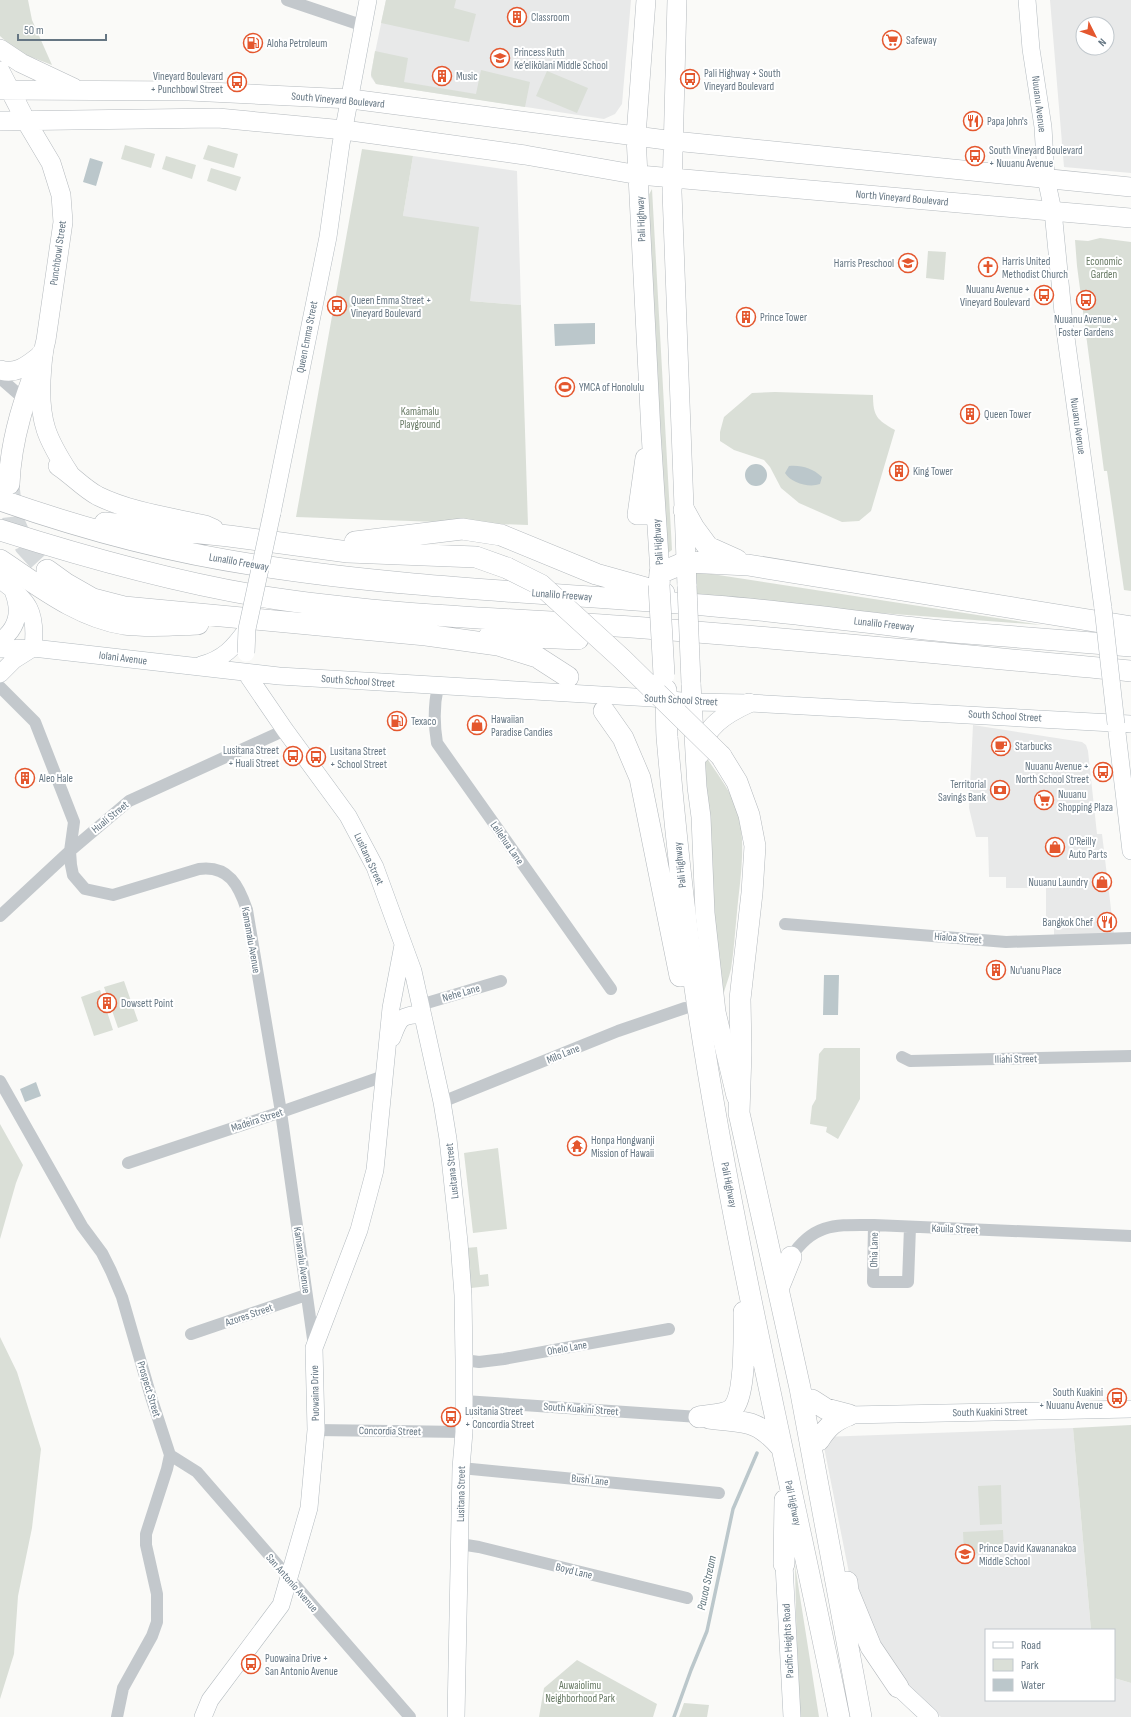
<svg xmlns="http://www.w3.org/2000/svg" width="1131" height="1717" viewBox="0 0 1131 1717" font-family="'Sofia Sans Condensed',sans-serif">
  <style>
    .built { fill: #e8e9e9; fill-rule: evenodd }
    .green { fill: #dadfd7 }
    .water { fill: #bbc7cb }
    .lines { fill: none; stroke-linecap: round; stroke-linejoin: round }
    .stream { stroke: #bbc7cb; stroke-width: 3.5 }
    .highway-tunnel { stroke: #d5d9db; stroke-width: 21; stroke-dasharray: 21 10; stroke-linecap: butt }
    .secondary-casing { stroke: #b3babf; stroke-width: 18 }
    .primary-casing { stroke: #b5babe; stroke-width: 20 }
    .highway-casing { stroke: #b4b9bd; stroke-width: 22 }
    .street { stroke: #c3c8cc; stroke-width: 12 }
    .secondary { stroke: #fff; stroke-width: 17 }
    .primary { stroke: #fff; stroke-width: 19 }
    .highway { stroke: #fff; stroke-width: 21 }
    .secondary-bridge-casing { stroke: #b3babf; stroke-width: 18; stroke-linecap: butt }
    .primary-bridge-casing { stroke: #b5babe; stroke-width: 20; stroke-linecap: butt }
    .highway-bridge-casing { stroke: #b4b9bd; stroke-width: 22; stroke-linecap: butt }
    .secondary-bridge { stroke: #fff; stroke-width: 17 }
    .primary-bridge { stroke: #fff; stroke-width: 19 }
    .highway-bridge { stroke: #fff; stroke-width: 21 }
    .labels { text-anchor: middle; dominant-baseline: central; stroke-width: 4; stroke-linejoin: round; paint-order: stroke }
    .poi-label { font-size: 11px; fill: #657683; stroke: #fff; text-anchor: start }
    .street-label { font-size: 11px; fill: #657683; stroke: #fff }
    .park-label { font-size: 11px; fill: #687a64; stroke: #fff }
    .water-label { font-size: 12px; font-style: italic; fill: #60757c; stroke: #fff }
  </style>
  <rect width="100%" height="100%" fill="#fafaf8"/>
  <!-- built -->
  <path class="built" d="M386 0H631L622 104 615 114 604 119 376 84 371 77V72Z
    M1050 0H1131V173L1064 167ZM1083 24H1107V48H1083Z
    M413 156 517 171 521 305 470 301 403 216Z
    M973 725 1082 742 1086 745 1088 751 1097 834H1102L1114 934 1054 938V921H1046V888H1006V877H989L988 837H976L969 808Z
    M1073 1428 1091 1630H986V1700H1114V1678L1131 1683V1717H941L904 1683 878 1646 851 1583 822 1437Z"/>
  <!-- green -->
  <path class="green" d="M0 0H28L32 20 52 65 18 52 0 36Z
    M386 0H456L454 8 476 14 469 42 381 23Z
    M375 51 408 58 404 82 476 94 481 70 530 82 525 107 376 84 371 75Z
    M547 71 588 88 577 113 536 96Z
    M125 145 155 154 151 168 121 159Z
    M208 145 238 154 234 168 203 159Z
    M362 149 413 156 403 216 479 227 470 301 521 305 528 525 296 517Z
    M166 156 196 165 192 179 162 169Z
    M211 168 241 177 236 191 207 181Z
    M652 189 672 550 661 558 647 198Z
    M1100 238 1131 242V591L1124 590 1107 471H1104L1077 266 1075 240 1088 241Z
    M928 251 946 252 944 280 926 278Z
    M775 392 873 395C873 416 877 420 895 430L871 511 859 521 842 522 799 503 781 488 770 467 764 460 734 450 720 441V432L724 417 752 393Z
    M692 571 1042 625 840 610 690 593Z
    M703 752C714 770 730 789 737 809 747 841 740 879 737 912 735 931 734 950 731 969 729 978 725 987 723 996L719 984Z
    M124 981 138 1021 118 1028 104 987Z
    M100 990 113 1030 94 1036 81 997Z
    M824 1048H860V1099L838 1139 826 1132 827 1127 810 1124 812 1106 816 1099 819 1054Z
    M0 1124 23 1165 16 1183 0 1239Z
    M498 1148 507 1229 473 1233 464 1153Z
    M477 1247 480 1275 488 1274 489 1286 471 1288 466 1248Z
    M0 1337 17 1372 41 1449 32 1528 18 1596 14 1654 0 1699Z
    M1131 1425V1683L1114 1678V1630H1091L1073 1428Z
    M1001 1485 1002 1524 980 1525 978 1486Z
    M1003 1530 1004 1552 964 1554 963 1532Z
    M795 1565 819 1717H798Z
    M577 1660 657 1704 653 1717H539L544 1688Z
    M684 1703 709 1705 707 1717H679Z"/>
  <!-- water -->
  <path class="water" d="M90 158 103 162 96 186 83 182Z
    M595 323V344L555 346 554 324Z
    M745 475a11 11 0 1 1 22 0a11 11 0 1 1-22 0Z
    M789 466C802 465 812 468 822 477L820 484C809 488 791 483 785 473Z
    M824 975H839L838 1015H823Z
    M36 1082 41 1096 25 1102 20 1089Z"/>
  <g class="lines">
    <!-- stream -->
    <path class="stream" d="M674 1717 691 1670 707 1631 733 1509 757 1453"/>
    <!-- highway-tunnel -->
    <path class="highway-tunnel" d="M9 486 13 519 25 546 47 570"/>
    <defs>
      <path id="secondary" d="M1027 0 1031 49 1043 127 1046 178 1053 211 1064 323 1103 608
        M272 513 328 237 341 144 368 0
        M0 580C29 600 37 612 33 648
        M0 641C18 628 21 611 13 591
        M0 649 33 648 279 676 652 698 691 702 749 703 1131 724
        M201 665C224 659 234 647 247 629
        M246 673 285 730 348 816 375 867 413 971 442 1102 448 1139 459 1242 463 1295 464 1360V1432L461 1468 456 1717
        M0 674 14 660 33 648
        M1116 724 1131 851
        M392 1038C400 1017 400 1016 422 1014
        M849 1415 1131 1409
        M784 1564 792 1717
        M898 1687 930 1717
        M203 1717 210 1700 281 1605 309 1508 316 1430 314 1348 359 1230 375 1170 391 1008 403 945"/>
      <path id="primary" d="M646 0 636 136 651 433 660 573
        M677 0 672 192 687 586
        M0 49 21 63 74 88
        M0 71 26 121 51 163 61 195 63 222 46 340C42 354 42 366 41 380 39 422 47 439 69 473
        M0 90 189 91 351 99 674 141 1131 187
        M0 121 218 118 344 130 525 155 639 175 1131 218
        M0 370C18 375 29 364 42 354
        M645 458 637 515H656
        M58 466C72 475 83 488 98 496 131 512 169 517 205 525L214 529
        M691 683 697 787 701 817 705 913 716 1012 736 1096
        M700 754C703 727 727 713 749 703"/>
      <path id="highway" d="M9 484C11 437 25 397 42 354
        M0 500C83 529 168 552 256 565 407 589 561 593 714 606 794 612 873 624 953 632 1013 637 1072 641 1131 646
        M684 510 694 528 708 547 737 560
        M105 523 229 536 348 552 476 557 507 568
        M0 530C91 559 184 585 278 599 400 617 523 619 645 628 807 640 969 656 1131 671
        M355 542 462 529 501 535 596 574 664 593
        M0 560C38 585 78 617 124 624 148 627 173 625 198 624
        M47 570 65 583 93 599 124 607 426 635 498 645 537 657 568 677
        M659 585 660 573 686 562 748 565 1131 627
        M490 635 578 639
        M666 690C667 705 666 721 667 737 675 827 684 918 698 1008 734 1246 791 1481 839 1717
        M604 711 623 738 640 778 680 976
        M721 756 737 782 749 815 755 846 752 893 740 999 741 1052 739 1113 800 1388 861 1717
        M778 1289 791 1257
        M812 1400 826 1409 849 1415
        M699 1417C709 1415 728 1415 734 1407 746 1391 744 1333 744 1312
        M709 1418C745 1423 756 1418 781 1447
        M819 1440C827 1427 835 1420 849 1415
        M784 1564 785 1500
        M847 1582 848 1591 871 1647 898 1687"/>
    </defs>
    <!-- secondary casing -->
    <use href="#secondary" class="secondary-casing"/>
    <!-- primary casing -->
    <use href="#primary" class="primary-casing"/>
    <!-- highway casing -->
    <use href="#highway" class="highway-casing"/>
    <!-- street -->
    <path class="street" d="M287 0 364 26
      M0 378 24 399
      M438 686C434 704 434 725 437 743L611 989
      M0 687 35 722 74 822 70 851 71 865 73 875 85 889 113 895 199 869C229 865 239 886 247 910L281 1112 314 1346
      M0 916 70 851 129 801 285 730
      M785 924 1006 942 1131 938
      M420 1005 501 981
      M902 1057 910 1061 1131 1056
      M0 1081 82 1226 102 1253 111 1271 122 1297 151 1397 170 1455 167 1469 146 1534V1545L157 1594V1622L152 1636 123 1688 117 1717
      M442 1102 618 1031 685 1008
      M128 1163 281 1112 384 1076
      M874 1225 873 1282H908L910 1227
      M791 1257C814 1222 837 1225 874 1225L1131 1236
      M191 1334 306 1295
      M464 1360 479 1362 504 1359 669 1329
      M464 1401 699 1417
      M316 1430 464 1432
      M170 1455 197 1472 410 1717
      M461 1468 719 1493
      M460 1544 479 1547 687 1598"/>
    <!-- secondary -->
    <use href="#secondary" class="secondary"/>
    <!-- primary -->
    <use href="#primary" class="primary"/>
    <!-- highway -->
    <use href="#highway" class="highway"/>
    <defs>
      <path id="secondary-bridge" d="M1103 608 1116 724
        M246 653 247 629 272 513"/>
      <path id="primary-bridge" d="M687 586 691 683"/>
      <path id="highway-bridge" d="M507 568 541 585 622 659 721 756
        M659 585 664 675"/>
    </defs>
    <!-- secondary-bridge casing -->
    <use href="#secondary-bridge" class="secondary-bridge-casing"/>
    <!-- primary-bridge casing -->
    <use href="#primary-bridge" class="primary-bridge-casing"/>
    <!-- highway-bridge casing -->
    <use href="#highway-bridge" class="highway-bridge-casing"/>
    <!-- secondary-bridge -->
    <use href="#secondary-bridge" class="secondary-bridge"/>
    <!-- primary-bridge -->
    <use href="#primary-bridge" class="primary-bridge"/>
    <!-- highway-bridge -->
    <use href="#highway-bridge" class="highway-bridge"/>
  </g>
  <!-- icons -->
  <defs>
    <symbol id="building-ring" viewBox="-11 -11 22 22"><circle r="9.5" fill="#fff" stroke="#e4572e" stroke-width="1.5"/><path d="M-4-6H4V6H1V3H-1V6H-4ZM-2.5-4.3h1.7v1.8h-1.7ZM.8-4.3h1.7v1.8H.8ZM-2.5-1h1.7V.8h-1.7ZM.8-1h1.7V.8H.8Z" fill="#e4572e"/></symbol>
    <symbol id="supermarket-ring" viewBox="-11 -11 22 22"><circle r="9.5" fill="#fff" stroke="#e4572e" stroke-width="1.5"/><path d="M-6-5.5h2.5l.6 2H6L4.5 2H-2.5L-4.4-4H-6ZM-1.5 3.2a1.3 1.3 0 1 0 .1 0ZM3 3.2a1.3 1.3 0 1 0 .1 0Z" fill="#e4572e"/></symbol>
    <symbol id="fuel-ring" viewBox="-11 -11 22 22"><circle r="9.5" fill="#fff" stroke="#e4572e" stroke-width="1.5"/><path d="M-5.5-6h7V0h2V4h1.3V-2.5L3-4.5l.8-.8L6-3V5H2.5V1h-1V6h-7ZM-4.2-4.7v3.2H.2V-4.7Z" fill="#e4572e"/></symbol>
    <symbol id="school-ring" viewBox="-11 -11 22 22"><circle r="9.5" fill="#fff" stroke="#e4572e" stroke-width="1.5"/><path d="M0-5L7-2L0 1L-7-2ZM-4 1L0 2.5L4 1V4Q0 6-4 4Z" fill="#e4572e"/></symbol>
    <symbol id="bus-ring" viewBox="-11 -11 22 22"><circle r="9.5" fill="#fff" stroke="#e4572e" stroke-width="1.5"/><path d="M-5-6H5V4H4V6H2V4H-2V6H-4V4H-5ZM-3.5-4V0h7V-4ZM-3.5 1.2v1.5H-2V1.2ZM2 1.2v1.5H3.5V1.2Z" fill="#e4572e"/></symbol>
    <symbol id="restaurant-ring" viewBox="-11 -11 22 22"><circle r="9.5" fill="#fff" stroke="#e4572e" stroke-width="1.5"/><path d="M-5-6h1v4h1v-4h1v4h1v-4h1v5L-1.5 .5V6h-2V.5L-5-1ZM5-6V6H3V1.5H1.5Q1.5-4 5-6Z" fill="#e4572e"/></symbol>
    <symbol id="church-ring" viewBox="-11 -11 22 22"><circle r="9.5" fill="#fff" stroke="#e4572e" stroke-width="1.5"/><path d="M-1.2-6h2.4v3.5h3.3v2.4h-3.3V6h-2.4V-.1h-3.3v-2.4h3.3Z" fill="#e4572e"/></symbol>
    <symbol id="stadium-ring" viewBox="-11 -11 22 22"><circle r="9.5" fill="#fff" stroke="#e4572e" stroke-width="1.5"/><path d="M0-5a6.5 5 0 1 0 0 10a6.5 5 0 1 0 0-10ZM-3.5-1.8h7v3.6h-7Z" fill="#e4572e"/></symbol>
    <symbol id="shop-ring" viewBox="-11 -11 22 22"><circle r="9.5" fill="#fff" stroke="#e4572e" stroke-width="1.5"/><path d="M-5-2.5h2.3a2.7 3.5 0 0 1 5.4 0H5L5.5 6h-11ZM-1.5-2.5h3a1.5 2.3 0 0 0-3 0Z" fill="#e4572e"/></symbol>
    <symbol id="cafe-ring" viewBox="-11 -11 22 22"><circle r="9.5" fill="#fff" stroke="#e4572e" stroke-width="1.5"/><path d="M-5.5-4.5H6V0H3Q3 3.5 0 3.5H-2.5Q-5.5 3.5-5.5 0ZM3-3.2v2h1.7v-2ZM-6 4.5H4V6H-6Z" fill="#e4572e"/></symbol>
    <symbol id="bank-ring" viewBox="-11 -11 22 22"><circle r="9.5" fill="#fff" stroke="#e4572e" stroke-width="1.5"/><path d="M-6-4H6V4H-6ZM0-2.3a2.3 2.3 0 1 0 0 4.6a2.3 2.3 0 1 0 0-4.6Z" fill="#e4572e"/></symbol>
    <symbol id="temple-ring" viewBox="-11 -11 22 22"><circle r="9.5" fill="#fff" stroke="#e4572e" stroke-width="1.5"/><path d="M0-6L5-2H3V0L6.5 2.5H4V6H1.5V3h-3V6H-4V2.5H-6.5L-3 0V-2H-5Z" fill="#e4572e"/></symbol>
  </defs>
  <g fill-rule="evenodd">
    <use href="#building-ring" x="506" y="6" width="22" height="22"/>
    <use href="#supermarket-ring" x="881" y="29" width="22" height="22"/>
    <use href="#fuel-ring" x="242" y="32" width="22" height="22"/>
    <use href="#school-ring" x="489" y="47" width="22" height="22"/>
    <use href="#building-ring" x="431" y="65" width="22" height="22"/>
    <use href="#bus-ring" x="679" y="68" width="22" height="22"/>
    <use href="#bus-ring" x="226" y="71" width="22" height="22"/>
    <use href="#restaurant-ring" x="962" y="110" width="22" height="22"/>
    <use href="#bus-ring" x="964" y="145" width="22" height="22"/>
    <use href="#school-ring" x="897" y="252" width="22" height="22"/>
    <use href="#church-ring" x="977" y="256" width="22" height="22"/>
    <use href="#bus-ring" x="1033" y="284" width="22" height="22"/>
    <use href="#bus-ring" x="1075" y="289" width="22" height="22"/>
    <use href="#bus-ring" x="326" y="295" width="22" height="22"/>
    <use href="#building-ring" x="735" y="306" width="22" height="22"/>
    <use href="#stadium-ring" x="554" y="376" width="22" height="22"/>
    <use href="#building-ring" x="959" y="403" width="22" height="22"/>
    <use href="#building-ring" x="888" y="460" width="22" height="22"/>
    <use href="#fuel-ring" x="386" y="710" width="22" height="22"/>
    <use href="#shop-ring" x="466" y="714" width="22" height="22"/>
    <use href="#cafe-ring" x="990" y="735" width="22" height="22"/>
    <use href="#bus-ring" x="282" y="745" width="22" height="22"/>
    <use href="#bus-ring" x="305" y="746" width="22" height="22"/>
    <use href="#bus-ring" x="1092" y="761" width="22" height="22"/>
    <use href="#building-ring" x="14" y="767" width="22" height="22"/>
    <use href="#bank-ring" x="989" y="779" width="22" height="22"/>
    <use href="#supermarket-ring" x="1033" y="789" width="22" height="22"/>
    <use href="#shop-ring" x="1044" y="836" width="22" height="22"/>
    <use href="#shop-ring" x="1091" y="871" width="22" height="22"/>
    <use href="#restaurant-ring" x="1096" y="911" width="22" height="22"/>
    <use href="#building-ring" x="985" y="959" width="22" height="22"/>
    <use href="#building-ring" x="96" y="992" width="22" height="22"/>
    <use href="#temple-ring" x="566" y="1135" width="22" height="22"/>
    <use href="#bus-ring" x="1106" y="1387" width="22" height="22"/>
    <use href="#bus-ring" x="440" y="1406" width="22" height="22"/>
    <use href="#school-ring" x="954" y="1543" width="22" height="22"/>
    <use href="#bus-ring" x="240" y="1653" width="22" height="22"/>
  </g>
  <g class="labels">
    <!-- poi labels -->
    <g class="poi-label">
      <text x="531" y="17">Classroom</text>
      <text x="906" y="40">Safeway</text>
      <text x="267" y="43">Aloha Petroleum</text>
      <text x="514" y="52">Princess Ruth<tspan x="514" dy="13">Ke’elikōlani Middle School</tspan></text>
      <text x="704" y="73">Pali Highway + South<tspan x="704" dy="13">Vineyard Boulevard</tspan></text>
      <text x="223" y="76" text-anchor="end">Vineyard Boulevard<tspan x="223" dy="13">+ Punchbowl Street</tspan></text>
      <text x="456" y="76">Music</text>
      <text x="987" y="121">Papa John's</text>
      <text x="989" y="150">South Vineyard Boulevard<tspan x="989" dy="13">+ Nuuanu Avenue</tspan></text>
      <text x="1002" y="261">Harris United<tspan x="1002" dy="13">Methodist Church</tspan></text>
      <text x="894" y="263" text-anchor="end">Harris Preschool</text>
      <text x="1030" y="289" text-anchor="end">Nuuanu Avenue +<tspan x="1030" dy="13">Vineyard Boulevard</tspan></text>
      <text x="351" y="300">Queen Emma Street +<tspan x="351" dy="13">Vineyard Boulevard</tspan></text>
      <text x="760" y="317">Prince Tower</text>
      <text x="1086" y="319" text-anchor="middle">Nuuanu Avenue +<tspan x="1086" dy="13">Foster Gardens</tspan></text>
      <text x="579" y="387">YMCA of Honolulu</text>
      <text x="984" y="414">Queen Tower</text>
      <text x="913" y="471">King Tower</text>
      <text x="491" y="719">Hawaiian<tspan x="491" dy="13">Paradise Candies</tspan></text>
      <text x="411" y="721">Texaco</text>
      <text x="1015" y="746">Starbucks</text>
      <text x="279" y="750" text-anchor="end">Lusitana Street<tspan x="279" dy="13">+ Huali Street</tspan></text>
      <text x="330" y="751">Lusitana Street<tspan x="330" dy="13">+ School Street</tspan></text>
      <text x="1089" y="766" text-anchor="end">Nuuanu Avenue +<tspan x="1089" dy="13">North School Street</tspan></text>
      <text x="39" y="778">Aleo Hale</text>
      <text x="986" y="784" text-anchor="end">Territorial<tspan x="986" dy="13">Savings Bank</tspan></text>
      <text x="1058" y="794">Nuuanu<tspan x="1058" dy="13">Shopping Plaza</tspan></text>
      <text x="1069" y="841">O'Reilly<tspan x="1069" dy="13">Auto Parts</tspan></text>
      <text x="1088" y="882" text-anchor="end">Nuuanu Laundry</text>
      <text x="1093" y="922" text-anchor="end">Bangkok Chef</text>
      <text x="1010" y="970">Nu'uanu Place</text>
      <text x="121" y="1003">Dowsett Point</text>
      <text x="591" y="1140">Honpa Hongwanji<tspan x="591" dy="13">Mission of Hawaii</tspan></text>
      <text x="1103" y="1392" text-anchor="end">South Kuakini<tspan x="1103" dy="13">+ Nuuanu Avenue</tspan></text>
      <text x="465" y="1411">Lusitania Street<tspan x="465" dy="13">+ Concordia Street</tspan></text>
      <text x="979" y="1548">Prince David Kawananakoa<tspan x="979" dy="13">Middle School</tspan></text>
      <text x="265" y="1658">Puowaina Drive +<tspan x="265" dy="13">San Antonio Avenue</tspan></text>
    </g>
    <!-- street labels -->
    <g class="street-label">
      <text transform="translate(338 100) rotate(5)">South Vineyard Boulevard</text>
      <text transform="translate(1039 104) rotate(83)">Nuuanu Avenue</text>
      <text transform="translate(902 198) rotate(5)">North Vineyard Boulevard</text>
      <text transform="translate(641 219) rotate(-92)">Pali Highway</text>
      <text transform="translate(58 253) rotate(-82)">Punchbowl Street</text>
      <text transform="translate(307 337) rotate(-79)">Queen Emma Street</text>
      <text transform="translate(1078 426) rotate(82)">Nuuanu Avenue</text>
      <text transform="translate(658 542) rotate(-94)">Pali Highway</text>
      <text transform="translate(239 562) rotate(10)">Lunalilo Freeway</text>
      <text transform="translate(562 595) rotate(4)">Lunalilo Freeway</text>
      <text transform="translate(884 624) rotate(6)">Lunalilo Freeway</text>
      <text transform="translate(123 658) rotate(7)">Iolani Avenue</text>
      <text transform="translate(358 681) rotate(4)">South School Street</text>
      <text transform="translate(681 700) rotate(3)">South School Street</text>
      <text transform="translate(1005 716) rotate(3)">South School Street</text>
      <text transform="translate(110 817) rotate(-39)">Huali Street</text>
      <text transform="translate(507 843) rotate(55)">Leilehua Lane</text>
      <text transform="translate(369 859) rotate(65)">Lusitana Street</text>
      <text transform="translate(680 865) rotate(-96)">Pali Highway</text>
      <text transform="translate(958 938) rotate(4)">Hialoa Street</text>
      <text transform="translate(251 940) rotate(80)">Kamamalu Avenue</text>
      <text transform="translate(461 993) rotate(-16)">Nehe Lane</text>
      <text transform="translate(563 1054) rotate(-22)">Milo Lane</text>
      <text transform="translate(1016 1059) rotate(-1)">Iliahi Street</text>
      <text transform="translate(257 1120) rotate(-18)">Madeira Street</text>
      <text transform="translate(452 1171) rotate(-96)">Lusitana Street</text>
      <text transform="translate(729 1185) rotate(79)">Pali Highway</text>
      <text transform="translate(955 1229) rotate(2)">Kauila Street</text>
      <text transform="translate(874 1250) rotate(-89)">Ohia Lane</text>
      <text transform="translate(302 1260) rotate(82)">Kamamalu Avenue</text>
      <text transform="translate(249 1315) rotate(-19)">Azores Street</text>
      <text transform="translate(567 1348) rotate(-10)">Ohelo Lane</text>
      <text transform="translate(149 1389) rotate(73)">Prospect Street</text>
      <text transform="translate(315 1393) rotate(-91)">Puowaina Drive</text>
      <text transform="translate(581 1409) rotate(4)">South Kuakini Street</text>
      <text transform="translate(990 1412) rotate(-1)">South Kuakini Street</text>
      <text transform="translate(390 1431) rotate(1)">Concordia Street</text>
      <text transform="translate(590 1480) rotate(6)">Bush Lane</text>
      <text transform="translate(461 1494) rotate(-89)">Lusitana Street</text>
      <text transform="translate(793 1503) rotate(78)">Pali Highway</text>
      <text transform="translate(574 1571) rotate(14)">Boyd Lane</text>
      <text transform="translate(292 1583) rotate(49)">San Antonio Avenue</text>
      <text transform="translate(788 1641) rotate(-93)">Pacific Heights Road</text>
    </g>
    <!-- park labels -->
    <g class="park-label">
      <text x="1104" y="261">Economic<tspan x="1104" dy="13">Garden</tspan></text>
      <text x="420" y="411">Kamāmalu<tspan x="420" dy="13">Playground</tspan></text>
      <text x="580" y="1685">Auwaiolimu<tspan x="580" dy="13">Neighborhood Park</tspan></text>
    </g>
    <!-- water labels -->
    <g class="water-label">
      <text transform="translate(707 1583) rotate(-78)">Pauoa Stream</text>
    </g>
  </g>
  <!-- legend -->
  <rect x="985" y="1629" width="130" height="72" fill="#ffffff" stroke="#c1c8cd"/>
  <rect x="993" y="1642" width="20" height="6" fill="#ffffff" stroke="#c1c8cd"/>
  <text x="1021" y="1649" font-size="12" fill="#657683">Road</text>
  <rect x="993" y="1659" width="20" height="12" fill="#dadfd7" stroke="#c1c8cd"/>
  <text x="1021" y="1669" font-size="12" fill="#657683">Park</text>
  <rect x="993" y="1679" width="20" height="12" fill="#bbc7cb" stroke="#c1c8cd"/>
  <text x="1021" y="1689" font-size="12" fill="#657683">Water</text>
  <!-- north arrow -->
  <g transform="translate(1095 36) rotate(132)"><circle r="19" fill="#ffffff" stroke="#c1c8cd"/>
  <path d="M0-3L7 15L0 10L-7 15Z" fill="#e4572e"/>
  <text y="-6" font-size="11" font-weight="bold" text-anchor="middle" fill="#657683">N</text>
  </g>
  <!-- scale -->
  <path d="M18 34v6h88v-6" fill="none" stroke="#657683" stroke-width="2"/>
  <text x="24" y="34" font-size="12" fill="#657683" stroke="#ffffff" stroke-width="3" paint-order="stroke">50 m</text>
</svg>
